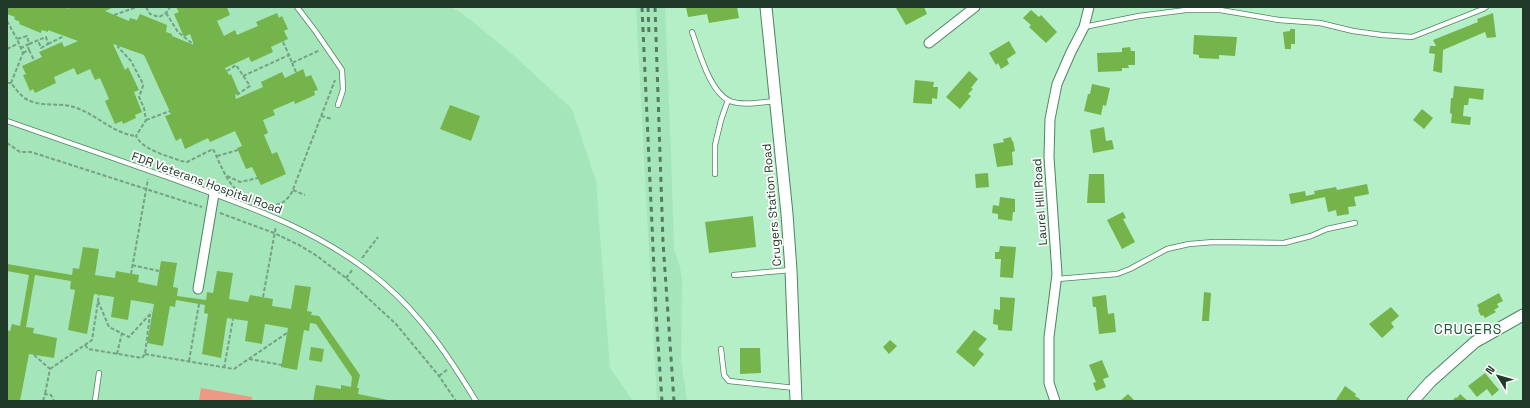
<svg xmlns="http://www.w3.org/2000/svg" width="1530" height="408" viewBox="0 0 1530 408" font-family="'Space Grotesk',sans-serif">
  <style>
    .built { fill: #a4e6b9 }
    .green { fill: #ed9985 }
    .building { fill: #74b44a }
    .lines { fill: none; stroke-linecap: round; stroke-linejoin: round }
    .service-casing { stroke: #4e8561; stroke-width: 6 }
    .minor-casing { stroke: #4e8561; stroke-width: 11 }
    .tertiary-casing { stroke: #4e8561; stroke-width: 13 }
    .path { stroke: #75a184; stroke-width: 2; stroke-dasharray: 4 2; stroke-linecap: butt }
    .service { stroke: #fff; stroke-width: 4.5 }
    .minor { stroke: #fff; stroke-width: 9 }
    .tertiary { stroke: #fff; stroke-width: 11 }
    .rail { stroke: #557961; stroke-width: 3; stroke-dasharray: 5 5; stroke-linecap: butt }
    .labels { text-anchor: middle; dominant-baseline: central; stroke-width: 3.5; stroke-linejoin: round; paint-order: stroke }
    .street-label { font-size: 12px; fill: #213929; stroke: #fff }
    .quarter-label { font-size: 14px; letter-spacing: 1px; fill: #1a5332; stroke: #fff }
  </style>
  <rect width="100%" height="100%" fill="#b4efc7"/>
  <!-- built -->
  <path class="built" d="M7 7H450L463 14 512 54 572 109 596 181 610 368 633 401H7Z
    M636 7H665L671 152 674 249 680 267 682 281 681 359 687 401H657Z"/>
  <!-- green -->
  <path class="green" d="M201 388 252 397V401H199Z"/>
  <!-- building -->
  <path class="building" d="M7 7H65L69 9 68 7H114L105 11 129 21 130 18 137 20 140 14 167 25 166 32 172 34V36L194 45 190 34 184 37 174 14 179 12 176 7H227L230 15 217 21 224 36 235 30 237 35 258 26 256 22 277 13 279 18 282 16 288 29 284 31 288 39 271 47 273 52 251 62 249 57 225 68 229 75 231 74 239 93 235 95 236 99 263 87 261 82 282 72 285 78 303 69 306 77 311 75 318 90 314 91 315 95 295 104 294 101 273 110 275 115 263 120 268 133 264 135 272 154 277 152 286 174 261 185 252 167 246 169 237 148 242 146 235 131 210 142 208 138 185 149 181 138 176 141 165 116 171 114 144 55 113 44 125 70 128 67 139 90 134 92 142 112 135 115 136 118 123 124 122 121 115 124 105 101 109 99 100 78 95 80 90 69 77 75 74 68 54 77 56 83 35 93 33 89 30 91 23 75 26 74 22 66 42 57 39 52 62 42 64 47 78 41 48 30V32L42 30 41 33 19 24 20 22 14 19 15 17 7 14Z
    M686 7H737L739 18 709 23 707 14 688 17Z
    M924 7 927 14 906 25 896 8Z
    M1031 10 1039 17 1041 15 1057 32 1046 43 1029 27 1031 25 1023 18Z
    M1493 13 1496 37 1487 38 1485 32 1443 50 1442 73 1433 71 1435 54 1429 53 1430 46H1436L1433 40 1478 22 1477 19Z
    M1290 29H1295V44H1291V49H1285L1283 32 1290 31Z
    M1194 35 1237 37 1235 56 1219 55V59L1199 58V55L1193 54Z
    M1009 41 1016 53 1007 59 1009 64 1001 69 998 63 996 65 989 53Z
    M1130 47 1131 51H1135V65H1128L1129 68H1122V71L1098 72 1097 53 1122 52V48Z
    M969 71 978 79 971 88 973 89 968 94 971 96 960 109 946 97Z
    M915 80 934 82 933 87H938L937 99 932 98V104L913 103Z
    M1092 84 1110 88 1106 106 1103 105 1101 115 1084 111 1088 94H1090Z
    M1454 86 1484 89 1483 100 1469 98 1468 105H1464L1463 116 1471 117 1470 125 1451 123 1452 114 1450 113 1451 98H1453Z
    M450 105 480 116 471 141 440 129Z
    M1422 109 1433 118 1424 129 1413 120Z
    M1104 127 1106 141 1112 140 1114 149 1093 153 1090 130Z
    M1011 137 1012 141H1013L1015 151 1012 152 1013 165 997 167 993 144 1004 142 1003 139Z
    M988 173 989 187 976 188 975 174Z
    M1089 174H1104L1105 203H1087Z
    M1367 184 1369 194 1354 197 1356 206 1348 207 1349 214 1337 216 1336 210 1328 212 1325 197 1291 204 1289 194 1305 191 1306 196 1315 194 1314 191 1336 187 1337 190Z
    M1000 197 1015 199V212H1013L1012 221 998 219V214L992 213 993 205 999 206Z
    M1123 212 1126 218 1123 219 1135 242 1122 249 1107 220Z
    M753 216 756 247 709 253 705 222Z
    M1000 246 1016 247 1013 278 1000 277 1001 259H995V252H999Z
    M83 247 99 249 95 275 115 278 116 271 139 275 138 282 157 286 161 261 177 263 173 287 178 288 177 296 206 300 207 292 213 293 217 271 233 273 229 299 248 302 250 295 273 299 272 306 291 309 295 285 311 287 307 311 312 312 311 315 319 316 360 375 357 388H359L358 394 393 401H313L316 385 341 389V385L351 387 352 377 316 324 310 323 309 331 304 330 297 370 281 367 288 328 265 324 262 344 245 341 248 321 227 318 221 358 202 354 208 314 204 313 205 305 176 300 175 307 170 306 163 346 147 343 154 304 131 300 128 320 111 317 114 297 94 294 87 334 68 330 75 290 70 289 71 281 35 275 26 327 34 328 33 333 57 338 54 358 29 354 20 401H7V330L10 331 12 324 20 326 29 275 7 271V264L72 275 73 268 79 269Z
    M1204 292 1211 293 1209 321H1202Z
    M1499 293 1503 301 1497 304 1499 307 1494 310 1496 312 1485 318 1483 315 1481 316 1478 310 1479 309 1477 305Z
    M1106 295 1108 314 1114 313 1116 332 1099 334 1096 307H1093L1092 297Z
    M1000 297 1015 298 1012 331 998 330V325L993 324 994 309 1000 310Z
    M1391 307 1399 316 1391 323 1394 327 1382 338 1369 324Z
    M974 330 987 339 981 346 978 349 984 354 974 367 956 352Z
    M890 340 897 346 889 354 883 347Z
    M311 347 324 349 322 362 309 360Z
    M740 348H760L761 373 740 374Z
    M1102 360 1109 377 1103 379 1106 387 1096 391 1093 383 1096 382 1089 365Z
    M1485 373 1499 390 1492 396 1487 389 1477 397 1468 386Z
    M1345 386 1356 394 1355 396 1360 399 1359 401 1336 400Z
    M1128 394 1135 401H1120Z
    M1460 394 1468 401H1452L1456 397 1457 398Z"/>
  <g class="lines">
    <defs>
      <path id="service" d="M297 7 316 32 342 70 343 90 338 105
        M1084 27 1139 16 1186 10H1220L1279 20 1320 23 1353 31 1382 35 1412 37 1483 9 1486 7
        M692 32C699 51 710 93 730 101 743 106 762 102 776 101
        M7 121C61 140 115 159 170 178 245 205 321 230 383 283 421 315 450 358 476 401
        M715 174V145L721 120 728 100
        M734 275 791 270
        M1057 279 1117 274 1130 269 1167 249 1189 244 1214 242 1284 243 1311 236 1327 229 1355 223
        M721 349 724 375 729 381 795 388
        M95 401 99 373"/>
      <path id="minor" d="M929 43 975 7
        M198 289 214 194
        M1055 401 1049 383V337L1057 274 1049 157 1050 119 1057 84 1071 52 1084 27 1089 7"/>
      <path id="tertiary" d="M766 7 787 214 791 270 796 401
        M1413 401 1430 382 1475 342 1523 315"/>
    </defs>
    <!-- service casing -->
    <use href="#service" class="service-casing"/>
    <!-- minor casing -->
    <use href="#minor" class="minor-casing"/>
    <!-- tertiary casing -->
    <use href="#tertiary" class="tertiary-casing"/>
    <!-- path -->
    <path class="path" d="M146 7 150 14 159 17 166 13 170 7
      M166 13 178 32 194 45
      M114 15 137 7
      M7 21 17 39
      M283 42 289 55
      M29 44 46 37 48 44 41 48 38 40
      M48 44 64 36
      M119 45 118 47 131 61 142 82 143 86 139 97 144 108 146 120 136 136C144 151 166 155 181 161L187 162 213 149C219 161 224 175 232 185 238 192 245 195 253 199 270 206 281 210 292 192L335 80
      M7 49 19 43
      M29 50 34 60
      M23 53 29 50 27 45
      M292 63 296 72
      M227 71 236 65 250 86 235 96
      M243 76 289 55 292 63 320 50
      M7 83H11C15 88 20 95 26 99 43 108 58 102 74 107 96 114 112 133 136 136
      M11 83 23 53 17 39 27 36 29 44 21 48
      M321 116 332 119
      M146 120 170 111
      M7 143 20 152H31L202 207
      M217 156 238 150
      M227 176 240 182 258 178
      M293 190 305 195
      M220 213 274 233 299 245 317 256 346 278 396 324 439 376 456 401
      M362 258 378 237
      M132 265 159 271
      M131 274 148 179
      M346 278 353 269
      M263 297 276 226
      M98 301 109 327 129 337 152 312
      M85 345 88 349 142 358 145 354 150 314
      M117 354 122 333
      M145 354 234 369 287 333
      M34 355 50 369 45 394
      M249 359 282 365
      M189 361 199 304
      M224 368 233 319
      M50 369 92 340 99 295
      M439 376 448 369
      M43 401 45 394 51 395 54 401"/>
    <!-- service -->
    <use href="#service" class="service"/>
    <!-- minor -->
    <use href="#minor" class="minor"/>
    <!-- tertiary -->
    <use href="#tertiary" class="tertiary"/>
    <!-- rail -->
    <path class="rail" d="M642 7 656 313 662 401
      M648 7 649 35
      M655 7 663 242 674 401"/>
  </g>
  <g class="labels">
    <!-- street labels -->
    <g class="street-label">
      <text transform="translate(207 183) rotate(20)">FDR Veterans Hospital Road</text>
      <text transform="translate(1040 202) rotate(-94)">Laurel Hill Road</text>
      <text transform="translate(772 205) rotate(-95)">Crugers Station Road</text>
    </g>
    <!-- quarter labels -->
    <g class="quarter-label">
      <text x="1468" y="329">CRUGERS</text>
    </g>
  </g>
  <!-- border -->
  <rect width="1530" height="408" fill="none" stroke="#213929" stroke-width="16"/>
  <!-- north arrow -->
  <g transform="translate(1498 376) rotate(307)" stroke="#ffffff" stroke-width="3" paint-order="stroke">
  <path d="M0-3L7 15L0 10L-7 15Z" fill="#213929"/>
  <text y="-6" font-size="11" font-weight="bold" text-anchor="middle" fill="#213929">N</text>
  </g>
</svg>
